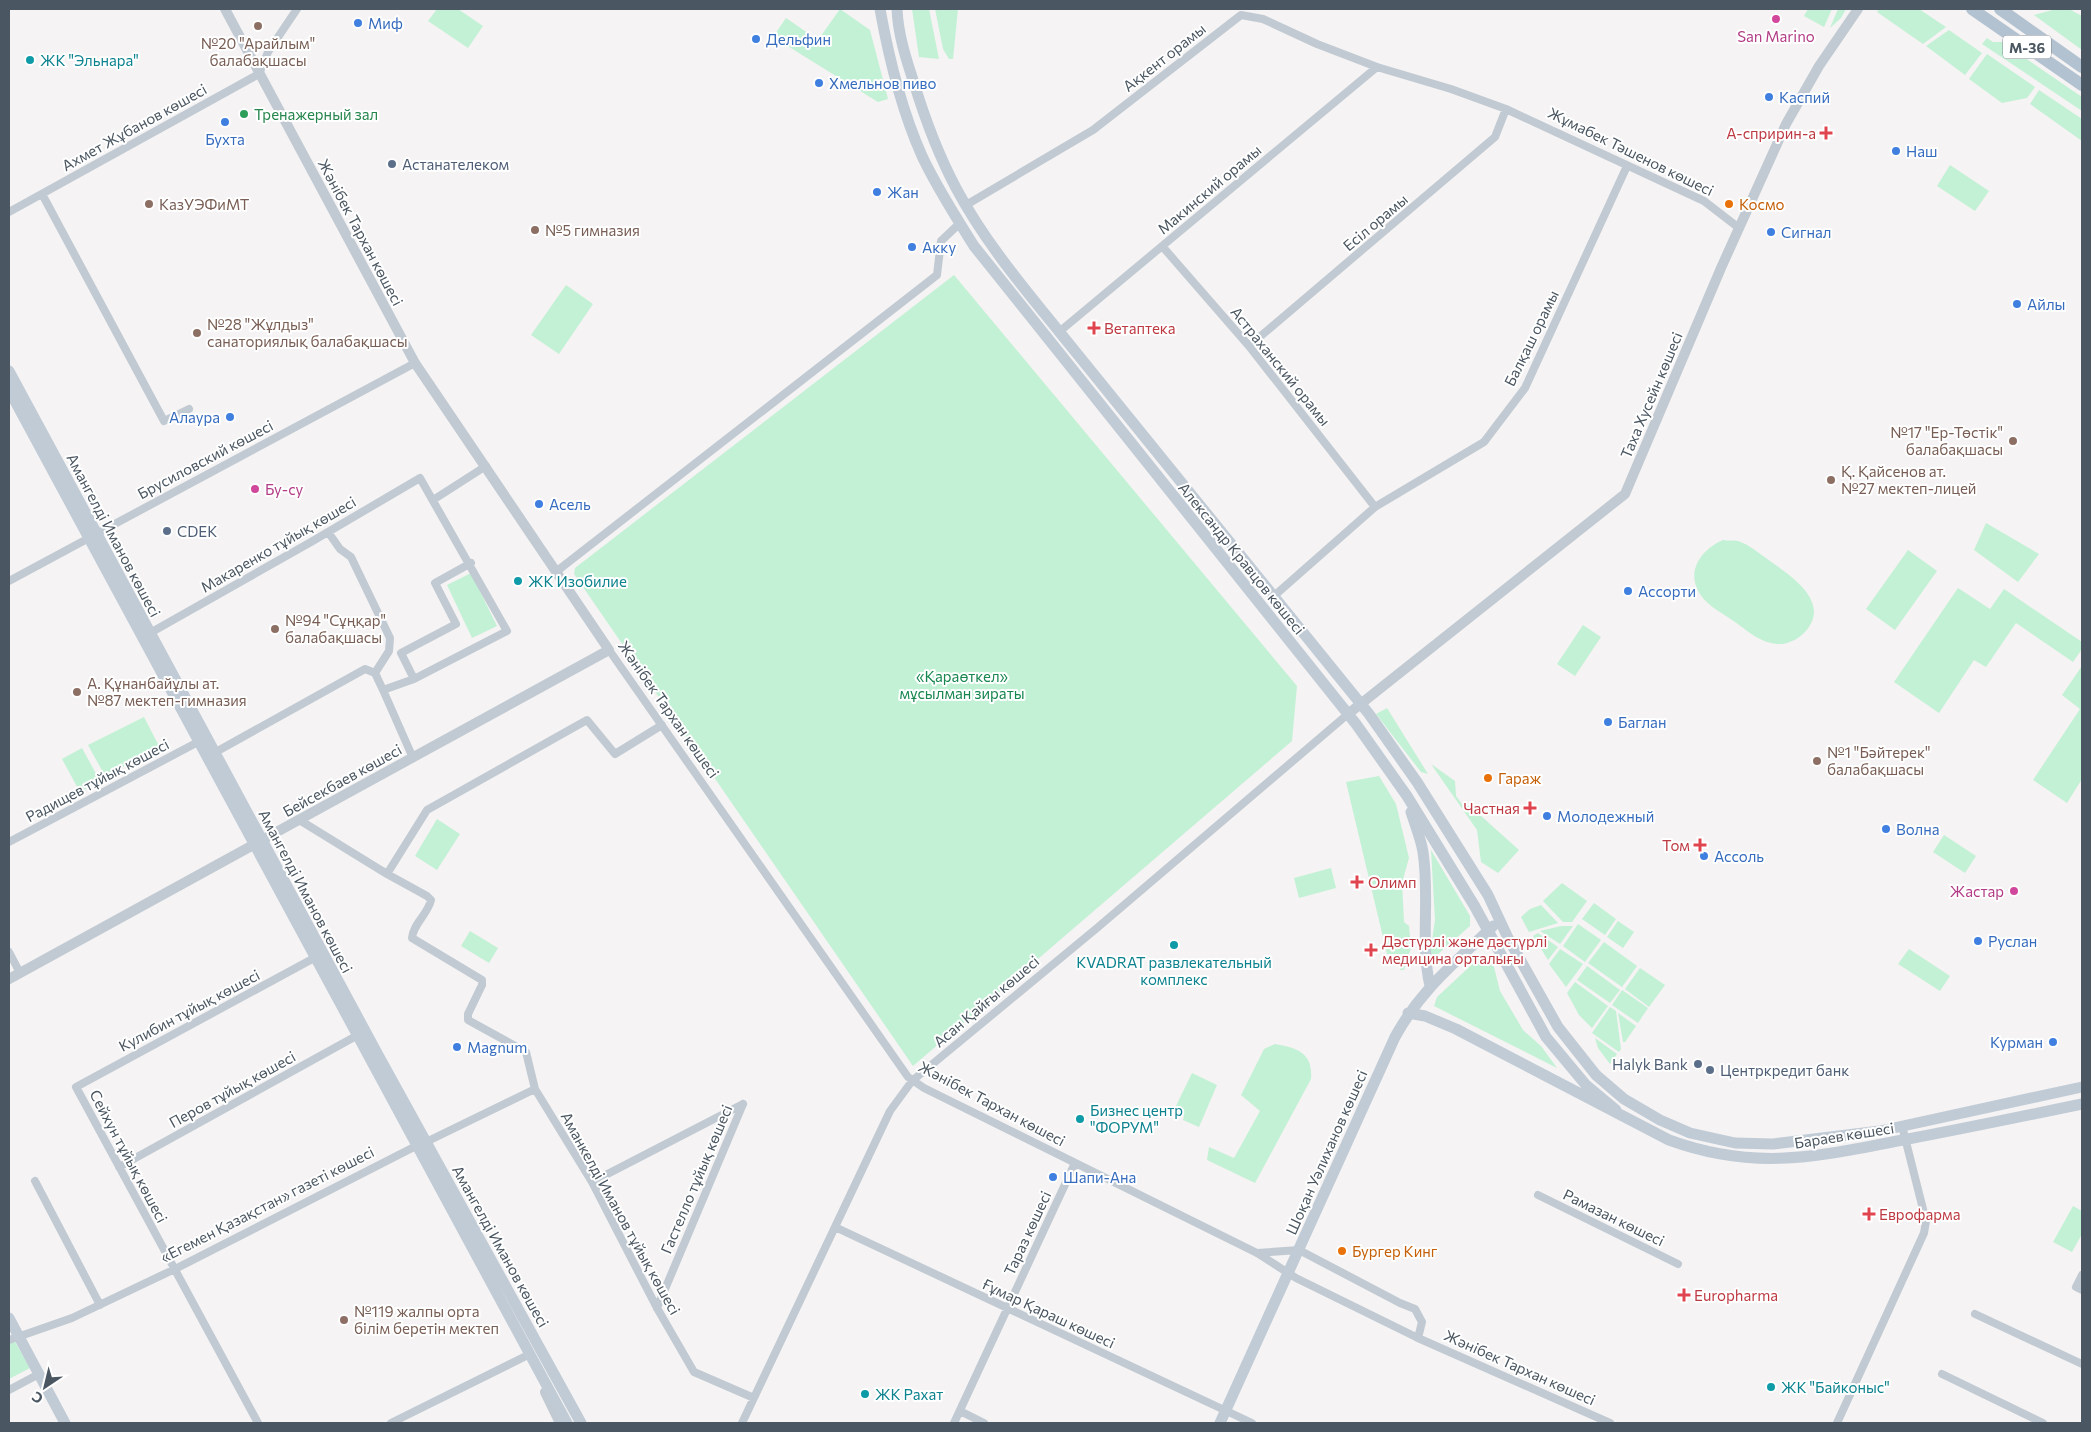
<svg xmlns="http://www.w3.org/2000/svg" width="2091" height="1432" viewBox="0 0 2091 1432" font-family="Commissioner,sans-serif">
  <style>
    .green { fill: #c3f1d5 }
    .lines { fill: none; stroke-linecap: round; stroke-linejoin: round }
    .minor { stroke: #c1cad2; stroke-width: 8 }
    .tertiary { stroke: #c1cad2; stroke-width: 10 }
    .secondary { stroke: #c1cbd6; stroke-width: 11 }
    .primary { stroke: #b3c2d1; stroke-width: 12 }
    .hotel-dot { fill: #d1479c; stroke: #fff; stroke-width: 2 }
    .shop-dot { fill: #3f7fe0; stroke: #fff; stroke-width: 2 }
    .education-dot { fill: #8d6e63; stroke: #fff; stroke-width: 2 }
    .culture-dot { fill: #0f9aa8; stroke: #fff; stroke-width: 2 }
    .leisure-dot { fill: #2e9e5b; stroke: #fff; stroke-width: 2 }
    .health-dot { fill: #e0444e; stroke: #fff; stroke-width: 2 }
    .service-dot { fill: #5c6f8a; stroke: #fff; stroke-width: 2 }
    .food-dot { fill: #e8710a; stroke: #fff; stroke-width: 2 }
    .labels { text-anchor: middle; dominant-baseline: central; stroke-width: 4; stroke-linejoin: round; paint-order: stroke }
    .shield { fill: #fff; stroke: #808990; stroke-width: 1 }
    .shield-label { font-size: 14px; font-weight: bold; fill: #4a5661 }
    .shop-label { font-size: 15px; fill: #366cbe; stroke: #fff; text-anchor: start }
    .hotel-label { font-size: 15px; fill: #b23c85; stroke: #fff }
    .education-label { font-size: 15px; fill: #785e54; stroke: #fff; text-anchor: start }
    .street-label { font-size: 15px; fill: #4a5661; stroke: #fff }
    .culture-label { font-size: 15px; fill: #0d838f; stroke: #fff; text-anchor: start }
    .leisure-label { font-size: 15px; fill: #27864d; stroke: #fff; text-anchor: start }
    .health-label { font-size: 15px; fill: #be3a42; stroke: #fff; text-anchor: start }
    .service-label { font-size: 15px; fill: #4e5e75; stroke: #fff; text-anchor: start }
    .food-label { font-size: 15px; fill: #c56008; stroke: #fff; text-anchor: start }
    .park-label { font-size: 15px; fill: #17864f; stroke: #fff }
  </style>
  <rect width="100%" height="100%" fill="#f5f3f3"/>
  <!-- green -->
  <path class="green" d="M437 9H458L483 26 468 48 428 21Z
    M840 9 870 30 888 99 878 102 773 37 786 18 818 40Z
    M912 9H929L939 59 919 57Z
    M935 9H958L953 59H949L943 49Z
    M1808 9H1832L1824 27 1804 16Z
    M1838 9H1846L1841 18 1830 28Z
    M1879 9H1919L1946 27 1923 44 1877 12Z
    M2056 9H2069L2082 16V50L2034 15Z
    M1949 30 1982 53 1965 75 1926 46Z
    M1987 38 1993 42H2002L2082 97V111L1982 44Z
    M1987 54 2035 87 2027 98 2002 103 1969 79Z
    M2039 90 2082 119V141L2030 104Z
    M1950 165 1989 191 1975 211 1937 186Z
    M954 275 1297 686 1292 741 913 1066 574 574 575 568Z
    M566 285 593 304 559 354 531 335Z
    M1986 523 2039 554 2018 582 1974 550Z
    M1723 540C1728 541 1734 540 1738 541 1750 545 1760 554 1770 561 1791 576 1832 602 1805 632 1799 638 1791 643 1782 644 1763 645 1749 632 1735 622 1724 614 1707 606 1700 594 1685 571 1702 549 1723 540Z
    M1908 550 1937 571 1895 630 1866 609Z
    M471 573 497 626 472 638 447 585Z
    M1958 588 1990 609 2004 589 2082 642V649L2073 662 2016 623 1986 667 1974 660 1939 713 1894 682Z
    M1583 625 1601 637 1575 676 1557 664Z
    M2082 666V779L2067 803 2033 780 2080 709 2062 695Z
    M1387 708 1428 774 1421 772 1376 714Z
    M144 717 160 748 105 776 88 745Z
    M82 748 100 781 80 792 62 759Z
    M1431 764 1455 781 1456 796 1462 804 1470 806 1519 850 1498 873 1481 862 1477 830Z
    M1379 776 1396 804 1409 858 1402 883 1404 922 1409 926 1411 948 1404 970H1400L1401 954H1387L1346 782Z
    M437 819 460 834 437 870 415 856Z
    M1944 835 1976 856 1965 873 1933 852Z
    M1431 850 1470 916V926L1429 962 1435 920Z
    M1331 868 1336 888 1299 898 1294 878Z
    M1562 883 1587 901 1572 922H1563L1543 901Z
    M1594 903 1616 919 1605 935 1582 919Z
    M1541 905 1558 923 1529 932 1521 917 1530 909Z
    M1618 921 1634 932 1623 948 1607 937Z
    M1578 924 1601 940 1585 962 1563 946Z
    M1561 926H1573L1560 944 1540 931Z
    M470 931 498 948 489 963 461 946Z
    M1538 933 1558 947 1548 960 1533 936Z
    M1604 942 1637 966 1622 987 1588 963Z
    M1560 949 1583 964 1566 987 1549 964Z
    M1909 949 1950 976 1940 991 1898 964Z
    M1480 957 1492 959 1500 991 1523 1030 1541 1046 1557 1068 1434 1006 1437 997Z
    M1587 966 1620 990 1610 1003 1577 980Z
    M1640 968 1665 985 1649 1007 1625 989Z
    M1575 982 1608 1006 1592 1028 1579 1015 1567 993Z
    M1622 990 1648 1008 1638 1023 1612 1005Z
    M1610 1007 1616 1011 1621 1049 1619 1052 1592 1033Z
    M1618 1013 1636 1026 1625 1042H1623Z
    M1595 1038 1617 1054 1610 1064 1598 1048Z
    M1275 1044C1298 1048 1313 1053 1311 1079L1255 1183 1207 1160 1209 1147 1234 1158 1260 1111 1241 1095 1264 1049Z
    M1192 1073 1217 1085 1199 1127 1183 1120 1184 1116 1174 1110Z
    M2073 1206 2082 1211V1234L2072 1252 2053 1242Z
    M14 1340 30 1368 9 1379V1343Z"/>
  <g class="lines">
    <!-- minor -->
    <path class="minor" d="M42 194 164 421 189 409
      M966 205 1093 130 1241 15 1263 19 1317 44 1377 67 1451 89 1506 109 1704 201 1739 228
      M9 212 259 74 268 52 297 9
      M1162 246 1249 346 1375 507
      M1059 332 1377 67
      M1249 346 1495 137 1506 109
      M433 500 486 466
      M328 532 340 549 351 557 390 638 389 651 375 673
      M96 534 415 363
      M557 571 937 275 941 241 960 223
      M9 581 89 538
      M1274 596 1375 507 1484 442 1525 388 1627 166
      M150 633 311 542 420 478 507 631 414 679 383 690 413 758
      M609 650 908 1077 924 1088 1257 1253 1296 1278 1418 1338 1610 1423
      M414 679 401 653 456 624 435 583 471 563
      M214 753 365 669 375 673 383 690
      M301 821 387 874 427 810 587 720 615 754 662 725
      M9 842 198 742
      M387 874 427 896 431 900C428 914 413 924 412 938L482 980V985L468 1014V1020L526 1052 535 1089 592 1182 657 1308 694 1372 754 1398
      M9 952 20 973
      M426 1142 535 1089
      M119 1167 358 1035
      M35 1181 100 1305
      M592 1182 743 1104
      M1538 1195 1678 1264
      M835 1227 1252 1423
      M1257 1253 1299 1250 1400 1303 1415 1309 1422 1322 1418 1338
      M2082 1275 2076 1287 2082 1290
      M657 1308 743 1104
      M1975 1314 2082 1364
      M9 1340 72 1318 175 1269 418 1145
      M1942 1374 2043 1423
      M9 1390 39 1374
      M960 1411 984 1423
      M258 1423 76 1087 316 957
      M391 1423 530 1354
      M742 1423 890 1111 912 1081 1097 928 1348 714
      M954 1423 1075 1163
      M1837 1423 1924 1233 1926 1221 1902 1126"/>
    <!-- tertiary -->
    <path class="tertiary" d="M225 9 415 363 609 650 262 840
      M1348 714 1625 494 1721 268 1786 124 1819 66 1858 9
      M9 979 255 844
      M545 1392 560 1423"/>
    <!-- secondary -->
    <path class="secondary" d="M880 9C889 59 901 109 922 156 937 188 956 217 974 246L1356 724 1407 796 1474 905 1546 1037 1586 1085 1616 1110
      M897 9C898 34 906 59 914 83 925 119 938 154 956 188 982 237 1018 281 1053 324L1369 714 1417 782 1488 895 1508 938 1558 1027 1596 1075 1624 1099 1660 1120 1690 1133 1735 1143 1773 1144 1880 1131 2082 1087
      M9 371 377 1053 581 1423
      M9 390 567 1423
      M1411 812C1415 825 1421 839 1423 852 1430 897 1420 943 1430 986
      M1408 1013 1425 1016 1456 1029 1669 1140C1757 1172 1819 1156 1908 1139 1966 1128 2024 1116 2082 1104
      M9 1318 65 1423
      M1220 1423 1395 1037C1422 988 1454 964 1493 926"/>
    <!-- primary -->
    <path class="primary" d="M1972 9 2082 85
      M2000 9 2082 67"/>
  </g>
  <!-- markers -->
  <g class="hotel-dot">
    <circle cx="1776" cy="19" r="5"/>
    <circle cx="255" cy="489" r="5"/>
    <circle cx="2014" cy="891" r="5"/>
  </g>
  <g class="shop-dot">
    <circle cx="358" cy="23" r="5"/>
    <circle cx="756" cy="39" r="5"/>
    <circle cx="819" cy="83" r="5"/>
    <circle cx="1769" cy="97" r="5"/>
    <circle cx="225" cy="122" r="5"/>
    <circle cx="1896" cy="151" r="5"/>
    <circle cx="877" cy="192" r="5"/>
    <circle cx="1771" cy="232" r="5"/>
    <circle cx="912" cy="247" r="5"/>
    <circle cx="2017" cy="304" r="5"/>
    <circle cx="230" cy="417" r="5"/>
    <circle cx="539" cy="504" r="5"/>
    <circle cx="1628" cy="591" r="5"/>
    <circle cx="1608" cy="722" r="5"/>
    <circle cx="1547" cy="816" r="5"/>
    <circle cx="1886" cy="829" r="5"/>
    <circle cx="1704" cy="856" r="5"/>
    <circle cx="1978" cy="941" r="5"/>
    <circle cx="2053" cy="1042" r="5"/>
    <circle cx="457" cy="1047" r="5"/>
    <circle cx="1053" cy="1177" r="5"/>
  </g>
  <g class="education-dot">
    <circle cx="258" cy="26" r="5"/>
    <circle cx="149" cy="204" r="5"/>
    <circle cx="535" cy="230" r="5"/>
    <circle cx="197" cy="333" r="5"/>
    <circle cx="2013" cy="441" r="5"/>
    <circle cx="1831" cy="480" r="5"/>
    <circle cx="275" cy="629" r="5"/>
    <circle cx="77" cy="692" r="5"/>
    <circle cx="1817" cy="761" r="5"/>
    <circle cx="344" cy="1320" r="5"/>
  </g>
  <g class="culture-dot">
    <circle cx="30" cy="60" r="5"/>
    <circle cx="518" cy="581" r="5"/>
    <circle cx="1174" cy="945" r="5"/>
    <circle cx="1080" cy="1119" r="5"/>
    <circle cx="1771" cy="1387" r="5"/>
    <circle cx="865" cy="1394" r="5"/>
  </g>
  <circle class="leisure-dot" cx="244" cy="114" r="5"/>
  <g class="health-dot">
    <path d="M1823.5 125.5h5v5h5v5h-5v5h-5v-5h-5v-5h5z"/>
    <path d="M1091.5 320.5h5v5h5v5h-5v5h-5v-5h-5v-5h5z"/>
    <path d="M1527.5 800.5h5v5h5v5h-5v5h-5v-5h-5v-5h5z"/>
    <path d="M1697.5 837.5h5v5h5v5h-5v5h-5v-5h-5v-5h5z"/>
    <path d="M1354.5 874.5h5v5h5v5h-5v5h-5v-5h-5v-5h5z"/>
    <path d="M1368.5 942.5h5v5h5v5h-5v5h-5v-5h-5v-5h5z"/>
    <path d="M1866.5 1206.5h5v5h5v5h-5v5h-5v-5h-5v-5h5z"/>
    <path d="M1681.5 1287.5h5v5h5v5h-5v5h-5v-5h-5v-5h5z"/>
  </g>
  <g class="service-dot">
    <circle cx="392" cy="164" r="5"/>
    <circle cx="167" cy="531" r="5"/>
    <circle cx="1698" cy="1064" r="5"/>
    <circle cx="1710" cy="1070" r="5"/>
  </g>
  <g class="food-dot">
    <circle cx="1729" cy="204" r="5"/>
    <circle cx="1488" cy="778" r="5"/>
    <circle cx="1342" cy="1251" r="5"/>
  </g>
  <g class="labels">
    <!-- shield labels -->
    <rect class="shield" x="2003" y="35.5" width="48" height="23" rx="4"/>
    <g class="shield-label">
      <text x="2027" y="47">M-36</text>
    </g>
    <!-- shop labels -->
    <g class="shop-label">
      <text x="368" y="23">Миф</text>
      <text x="766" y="39">Дельфин</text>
      <text x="829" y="83">Хмельнов пиво</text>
      <text x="1779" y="97">Каспий</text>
      <text x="225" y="139" text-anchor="middle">Бухта</text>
      <text x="1906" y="151">Наш</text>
      <text x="887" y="192">Жан</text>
      <text x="1781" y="232">Сигнал</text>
      <text x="922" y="247">Акку</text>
      <text x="2027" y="304">Айлы</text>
      <text x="220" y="417" text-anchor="end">Алаура</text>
      <text x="549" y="504">Асель</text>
      <text x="1638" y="591">Ассорти</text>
      <text x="1618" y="722">Баглан</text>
      <text x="1557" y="816">Молодежный</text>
      <text x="1896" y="829">Волна</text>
      <text x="1714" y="856">Ассоль</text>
      <text x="1988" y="941">Руслан</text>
      <text x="2043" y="1042" text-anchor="end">Курман</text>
      <text x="467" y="1047">Magnum</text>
      <text x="1063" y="1177">Шапи-Ана</text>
    </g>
    <!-- hotel labels -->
    <g class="hotel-label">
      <text x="1776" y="36">San Marino</text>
      <text x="265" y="489" text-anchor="start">Бу-су</text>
      <text x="2004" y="891" text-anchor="end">Жастар</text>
    </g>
    <!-- education labels -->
    <g class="education-label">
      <text x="258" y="43" text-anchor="middle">№20 "Арайлым"<tspan x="258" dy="17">балабақшасы</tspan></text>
      <text x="159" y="204">КазУЭФиМТ</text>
      <text x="545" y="230">№5 гимназия</text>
      <text x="207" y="324">№28 "Жұлдыз"<tspan x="207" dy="17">санаториялық балабақшасы</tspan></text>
      <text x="2003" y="432" text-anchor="end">№17 "Ер-Төстік"<tspan x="2003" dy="17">балабақшасы</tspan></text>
      <text x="1841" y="471">Қ. Қайсенов ат.<tspan x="1841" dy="17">№27 мектеп-лицей</tspan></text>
      <text x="285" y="620">№94 "Сұңқар"<tspan x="285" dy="17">балабақшасы</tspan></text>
      <text x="87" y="683">А. Құнанбайұлы ат.<tspan x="87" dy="17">№87 мектеп-гимназия</tspan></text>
      <text x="1827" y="752">№1 "Бәйтерек"<tspan x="1827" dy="17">балабақшасы</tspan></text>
      <text x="354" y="1311">№119 жалпы орта<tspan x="354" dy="17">білім беретін мектеп</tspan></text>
    </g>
    <!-- street labels -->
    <g class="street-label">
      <text transform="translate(1164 57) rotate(-38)">Ақкент орамы</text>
      <text transform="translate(134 127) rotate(-29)">Ахмет Жұбанов көшесі</text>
      <text transform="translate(1631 151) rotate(26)">Жұмабек Тәшенов көшесі</text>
      <text transform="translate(1209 189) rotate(-40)">Макинский орамы</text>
      <text transform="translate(1375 222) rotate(-40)">Есіл орамы</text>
      <text transform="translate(361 232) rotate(62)">Жәнібек Тархан көшесі</text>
      <text transform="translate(1531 338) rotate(-64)">Балқаш орамы</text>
      <text transform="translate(1281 366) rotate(51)">Астраханский орамы</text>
      <text transform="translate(1651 395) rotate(-67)">Таха Хусейн көшесі</text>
      <text transform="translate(205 459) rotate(-28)">Брусиловский көшесі</text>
      <text transform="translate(114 535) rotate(62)">Амангелді Иманов көшесі</text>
      <text transform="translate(278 544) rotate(-30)">Макаренко тұйық көшесі</text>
      <text transform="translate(1242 558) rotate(51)">Александр Кравцов көшесі</text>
      <text transform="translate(669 709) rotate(55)">Жәнібек Тархан көшесі</text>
      <text transform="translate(97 780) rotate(-28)">Радищев тұйық көшесі</text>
      <text transform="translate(342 780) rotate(-29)">Бейсекбаев көшесі</text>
      <text transform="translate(306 891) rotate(62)">Амангелді Иманов көшесі</text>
      <text transform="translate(986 1001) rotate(-40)">Асан Қайғы көшесі</text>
      <text transform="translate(189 1010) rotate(-28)">Кулибин тұйық көшесі</text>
      <text transform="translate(232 1089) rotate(-29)">Перов тұйық көшесі</text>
      <text transform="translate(992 1103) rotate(28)">Жәнібек Тархан көшесі</text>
      <text transform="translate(1844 1135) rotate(-9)">Бараев көшесі</text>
      <text transform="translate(1326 1152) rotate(-66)">Шоқан Уәлиханов көшесі</text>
      <text transform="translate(129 1156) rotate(62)">Сейхун тұйық көшесі</text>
      <text transform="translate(696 1179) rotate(-67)">Гастелло тұйық көшесі</text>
      <text transform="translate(267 1204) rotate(-27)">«Егемен Қазақстан» газеті көшесі</text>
      <text transform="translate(621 1213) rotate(61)">Аманкелді Иманов тұйық көшесі</text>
      <text transform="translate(1614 1217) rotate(26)">Рамазан көшесі</text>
      <text transform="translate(1027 1233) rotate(-65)">Тараз көшесі</text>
      <text transform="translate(501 1246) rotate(61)">Амангелді Иманов көшесі</text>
      <text transform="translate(1049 1313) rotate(25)">Ғұмар Қараш көшесі</text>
      <text transform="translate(1520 1367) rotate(24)">Жәнібек Тархан көшесі</text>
    </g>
    <!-- culture labels -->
    <g class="culture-label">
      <text x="40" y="60">ЖК "Эльнара"</text>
      <text x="528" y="581">ЖК Изобилие</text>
      <text x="1174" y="962" text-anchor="middle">KVADRAT развлекательный<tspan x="1174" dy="17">комплекс</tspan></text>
      <text x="1090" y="1110">Бизнес центр<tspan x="1090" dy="17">"ФОРУМ"</tspan></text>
      <text x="1781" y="1387">ЖК "Байконыс"</text>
      <text x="875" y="1394">ЖК Рахат</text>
    </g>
    <!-- leisure labels -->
    <g class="leisure-label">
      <text x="254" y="114">Тренажерный зал</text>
    </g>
    <!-- health labels -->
    <g class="health-label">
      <text x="1816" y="133" text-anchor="end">А-спририн-а</text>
      <text x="1104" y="328">Ветаптека</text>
      <text x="1520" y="808" text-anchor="end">Частная</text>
      <text x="1690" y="845" text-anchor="end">Том</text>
      <text x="1368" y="882">Олимп</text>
      <text x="1382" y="941">Дәстүрлі және дәстүрлі<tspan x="1382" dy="17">медицина орталығы</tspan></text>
      <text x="1879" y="1214">Еврофарма</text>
      <text x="1694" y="1295">Europharma</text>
    </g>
    <!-- service labels -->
    <g class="service-label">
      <text x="402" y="164">Астанателеком</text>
      <text x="177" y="531">CDEK</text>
      <text x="1688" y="1064" text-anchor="end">Halyk Bank</text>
      <text x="1720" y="1070">Центркредит банк</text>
    </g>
    <!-- food labels -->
    <g class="food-label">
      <text x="1739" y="204">Космо</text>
      <text x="1498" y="778">Гараж</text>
      <text x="1352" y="1251">Бургер Кинг</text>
    </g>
    <!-- park labels -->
    <g class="park-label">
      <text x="962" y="676">«Қараөткел»<tspan x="962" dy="17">мұсылман зираты</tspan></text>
    </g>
  </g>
  <!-- border -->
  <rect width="2091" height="1432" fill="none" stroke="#4a5661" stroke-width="20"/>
  <!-- north arrow -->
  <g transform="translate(45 1387) rotate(215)" stroke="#ffffff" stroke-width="4" paint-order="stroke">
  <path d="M0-4L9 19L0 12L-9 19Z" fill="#4a5661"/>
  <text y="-8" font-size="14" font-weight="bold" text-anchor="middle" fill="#4a5661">С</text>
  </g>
</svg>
